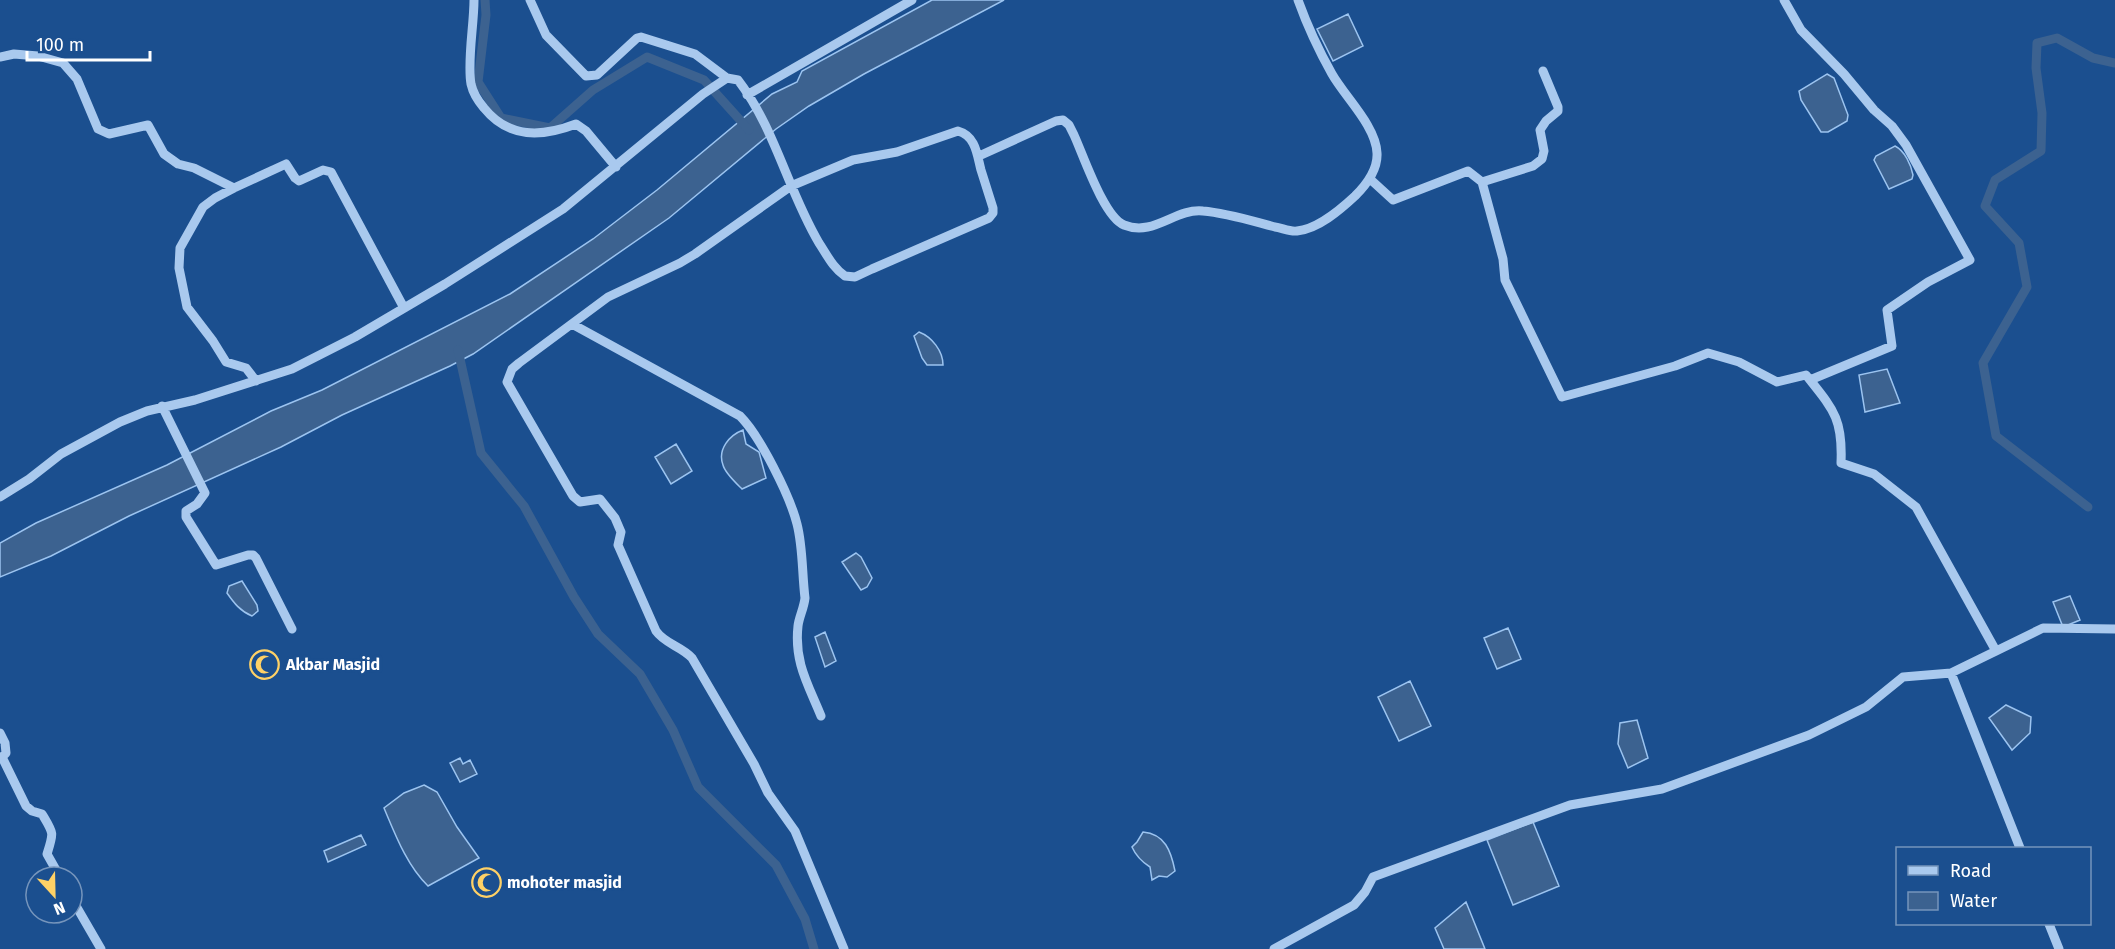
<svg xmlns="http://www.w3.org/2000/svg" width="2115" height="949" viewBox="0 0 2115 949" font-family="'Fira Sans',sans-serif">
  <style>
    .water { fill: #3c6290; stroke: #9cc4f0; stroke-width: 1.5 }
    .lines { fill: none; stroke-linecap: round; stroke-linejoin: round }
    .canal { stroke: #3c6290; stroke-width: 9 }
    .minor { stroke: #a9c9ee; stroke-width: 9 }
    .labels { text-anchor: middle; dominant-baseline: central; stroke-width: 6; stroke-linejoin: round; paint-order: stroke }
    .poi-label { font-size: 16px; font-weight: bold; fill: #fff; stroke: #1b4f8f; text-anchor: start }
  </style>
  <rect width="100%" height="100%" fill="#1b4f8f"/>
  <!-- water -->
  <path class="water" d="M932 0H1004L864 74 809 106 776 129 669 218 473 354 450 366 342 415 281 447 129 516 51 556 0 577V543L36 523 167 465 271 411 322 390 510 294 593 239 657 190 772 94 797 82 802 71Z
    M1348 14 1363 46 1333 61 1317 29Z
    M1827 74 1834 78 1848 115 1847 121 1828 132H1821L1801 100 1799 91Z
    M1895 146C1905 151 1911 165 1913 175L1912 179 1889 189 1874 160 1876 156Z
    M919 332C932 337 943 351 943 365H927L922 358 914 336Z
    M1887 369 1900 403 1865 412 1859 375Z
    M743 430 746 444 759 452 766 478 742 489C736 483 725 473 723 465 717 449 730 435 743 430Z
    M676 444 692 471 671 484 655 457Z
    M856 553 861 557 872 578 867 587 861 590 842 562Z
    M242 581 257 605 258 611 252 616C240 611 234 603 227 593L229 586Z
    M2070 596 2080 620 2063 627 2053 602Z
    M1508 628 1521 659 1497 669 1484 638Z
    M825 632 836 661 825 667 815 637Z
    M1410 681 1431 726 1399 741 1378 697Z
    M2006 705 2031 717 2030 733 2012 750 1989 718Z
    M1637 720 1648 758 1628 768 1618 744 1620 723Z
    M460 758 463 764 470 760 477 774 460 782 450 763Z
    M424 785 437 792 457 827 479 858 428 886C407 866 395 834 384 808L404 793Z
    M1533 822 1559 886 1513 905 1487 840Z
    M1143 832C1165 834 1171 851 1175 871L1167 877 1159 876 1152 880 1150 867C1142 862 1136 856 1132 847L1137 842Z
    M361 835 366 845 328 862 324 851Z
    M1466 902 1485 949H1444L1435 928Z"/>
  <g class="lines">
    <!-- canal -->
    <path class="canal" d="M485 0 486 15 478 82 501 118 550 128 593 90 647 57 704 80 749 130
      M458 350 481 453 524 506 574 597 598 634 640 674 673 730 698 787 776 865 805 919 814 949
      M2088 507 1996 436 1983 363 2027 287 2019 243 1985 206 1995 180 2041 151 2042 113 2036 68 2037 43 2057 38 2093 58 2115 63"/>
    <!-- minor -->
    <path class="minor" d="M474 0C474 25 467 61 471 84 473 93 478 101 484 108 509 139 542 137 576 124L586 131 616 167
      M530 0 546 35 586 76 597 75 637 38 641 37 695 54 727 78 738 80C775 128 788 191 819 243 827 255 833 268 845 276L855 277 872 269 989 218 993 213V208C989 195 985 183 981 170 977 155 976 136 958 131L897 152 853 160 791 186 695 254 680 263 608 297 519 363 512 369 507 382 573 496 580 502 600 499 615 518 621 532 618 545 656 631C665 644 681 646 692 658L754 764 768 793 795 831 844 949
      M1784 0 1801 30 1844 74 1874 110 1892 126 1906 145 1970 260 1928 282 1887 310 1892 346 1810 380
      M0 57 14 54 38 56 63 63 77 79 98 129 109 134 148 125 164 154 178 164 194 168 234 188 215 198 203 207 180 248 179 268 187 307 213 341 226 362 246 368 256 381
      M747 95 912 0
      M979 156 1056 121 1063 120 1069 125 1074 135C1084 157 1104 217 1124 225 1154 237 1175 208 1203 211 1227 213 1252 221 1275 227 1282 228 1290 232 1297 231 1318 229 1340 210 1355 196 1366 185 1378 170 1377 153 1376 126 1345 97 1332 74 1319 51 1307 25 1298 0
      M1370 179 1393 200 1468 171 1482 182 1503 259 1505 280 1562 397 1675 366 1708 353 1739 362 1777 382 1806 375C1833 409 1843 418 1841 463L1874 474 1916 507 1996 651
      M1482 182 1533 166 1542 159 1544 151 1540 130 1546 121 1558 111V107L1543 71
      M234 188 286 164 295 178 299 181 323 170 331 172 404 308
      M572 324 740 416C760 436 790 496 797 524 803 547 802 574 805 598 804 608 799 617 798 626 794 662 808 684 821 716
      M162 406 205 493 197 504 186 511V517L216 565 248 555H253L256 558 292 629
      M0 497 29 479 61 454 120 422 147 411 195 400 292 369 355 337 445 284 563 209 703 94 727 78
      M1951 673 2020 848
      M0 733 5 743 6 753 2 757 26 806 32 811 42 814C54 834 54 832 47 854L60 877
      M72 899 101 949
      M2049 924 2059 949
      M1274 949 1354 905 1365 892 1373 877 1570 805 1662 789 1809 735 1866 707 1903 677 1951 673 2043 628 2115 629"/>
  </g>
  <!-- icons -->
  <defs>
    <symbol id="mosque-ring" viewBox="-11 -11 22 22"><circle r="9.5" fill="#1b4f8f" stroke="#ffd166" stroke-width="1.5"/><path d="M3.5-4.9A6 6 0 1 0 3.5 4.9A5 5 0 1 1 3.5-4.9Z" fill="#ffd166"/></symbol>
  </defs>
  <g fill-rule="evenodd">
    <use href="#mosque-ring" x="248" y="648" width="33" height="33"/>
    <use href="#mosque-ring" x="470" y="866" width="33" height="33"/>
  </g>
  <g class="labels">
    <!-- poi labels -->
    <g class="poi-label">
      <text x="286" y="664">Akbar Masjid</text>
      <text x="507" y="882">mohoter masjid</text>
    </g>
  </g>
  <!-- legend -->
  <rect x="1896" y="847" width="195" height="78" fill="#1b4f8f" stroke="#7695bc" stroke-width="1.5"/>
  <rect x="1908" y="866" width="30" height="9" fill="#a9c9ee" stroke="#7695bc" stroke-width="1.5"/>
  <text x="1950" y="877" font-size="18" fill="#ffffff">Road</text>
  <rect x="1908" y="892" width="30" height="18" fill="#3c6290" stroke="#7695bc" stroke-width="1.5"/>
  <text x="1950" y="907" font-size="18" fill="#ffffff">Water</text>
  <!-- north arrow -->
  <g transform="translate(54 895) rotate(158)"><circle r="28" fill="#1b4f8f" stroke="#7695bc" stroke-width="1.5"/>
  <path d="M0-4.5L10 22L0 15L-10 22Z" fill="#ffd166"/>
  <text y="-9" font-size="16" font-weight="bold" text-anchor="middle" fill="#ffffff">N</text>
  </g>
  <!-- scale -->
  <path d="M27 51v9h123v-9" fill="none" stroke="#ffffff" stroke-width="3"/>
  <text x="36" y="51" font-size="18" fill="#ffffff" stroke="#1b4f8f" stroke-width="4.5" paint-order="stroke">100 m</text>
</svg>
